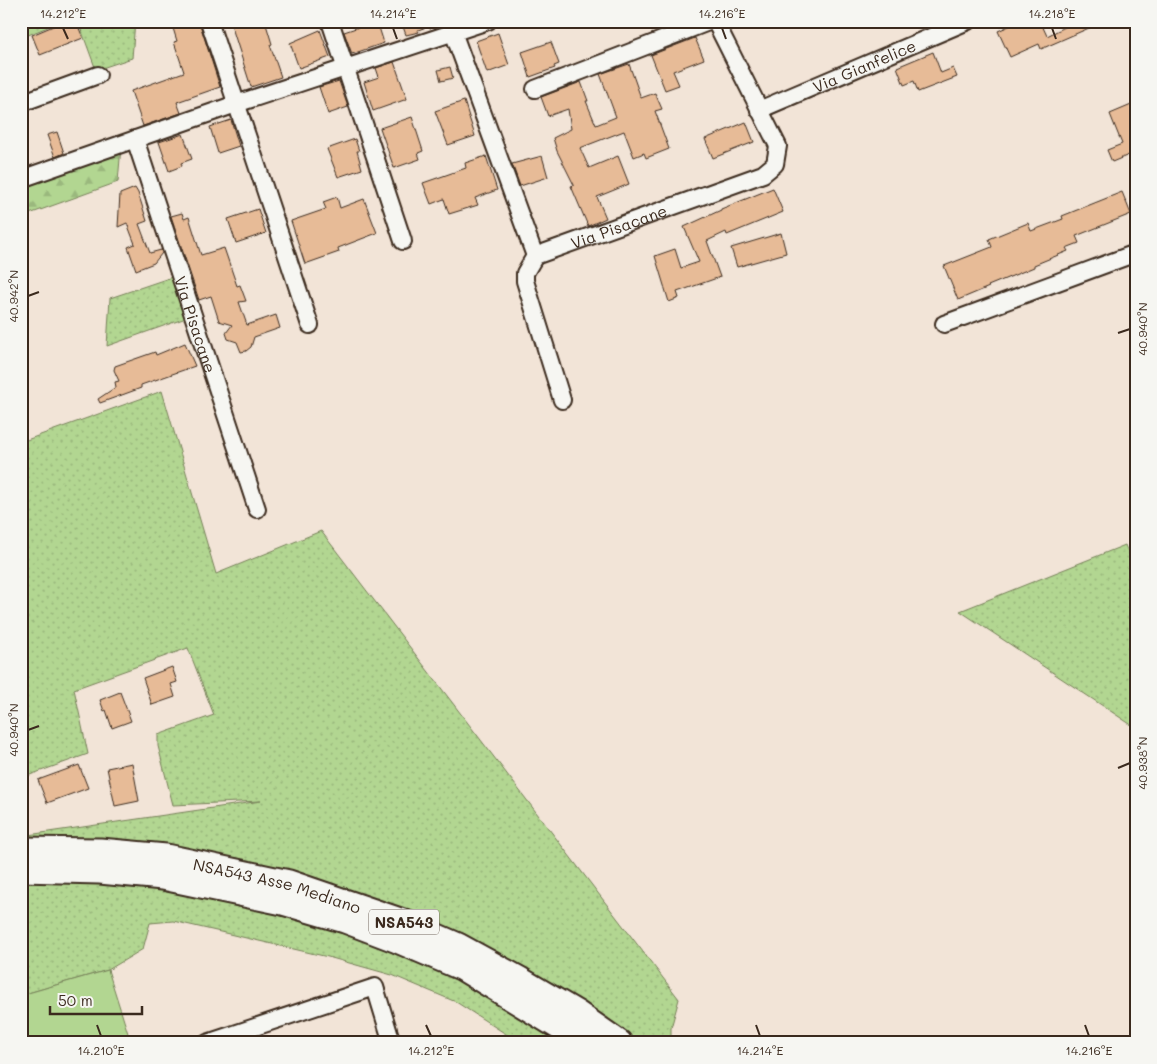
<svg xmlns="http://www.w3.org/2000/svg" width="1157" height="1064" viewBox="0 0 1157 1064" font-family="Mali,sans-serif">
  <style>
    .grass { fill: url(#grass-dots); stroke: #768058 }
    .forest { fill: url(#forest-firs); stroke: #768058 }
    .pitch { fill: #b2d691; stroke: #768058 }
    .building { fill: #e7bb97; stroke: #3b2a1e }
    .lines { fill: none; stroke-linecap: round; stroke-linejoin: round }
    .minor-casing { stroke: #3b2a1e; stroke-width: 20 }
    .highway-casing { stroke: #3b2a1e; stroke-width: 29 }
    .minor { stroke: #f6f6f2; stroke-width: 16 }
    .highway { stroke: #f6f6f2; stroke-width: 25 }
    .ticks { fill: none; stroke: #3b2a1e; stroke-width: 2 }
    .labels { text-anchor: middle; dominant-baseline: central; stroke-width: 5; stroke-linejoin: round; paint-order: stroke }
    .shield { fill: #f6f6f2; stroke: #73675e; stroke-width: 1 }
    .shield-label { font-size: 15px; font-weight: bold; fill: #3b2a1e }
    .street-label { font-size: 16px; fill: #3b2a1e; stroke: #f6f6f2 }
    .neatline { fill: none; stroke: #3b2a1e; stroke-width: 2 }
    .ticks-label { font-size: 12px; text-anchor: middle; fill: #3b2a1e }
  </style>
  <defs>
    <pattern id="grass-dots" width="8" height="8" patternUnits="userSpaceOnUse" patternTransform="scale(1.25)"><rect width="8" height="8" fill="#b2d691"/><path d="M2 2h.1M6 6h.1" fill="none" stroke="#9ab87d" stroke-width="1.8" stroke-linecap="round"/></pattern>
    <pattern id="forest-firs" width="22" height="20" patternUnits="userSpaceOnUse" patternTransform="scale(1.25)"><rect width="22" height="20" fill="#b2d691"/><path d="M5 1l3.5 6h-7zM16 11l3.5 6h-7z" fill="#9ab87d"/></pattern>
  </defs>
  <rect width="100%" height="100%" fill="#f2e4d7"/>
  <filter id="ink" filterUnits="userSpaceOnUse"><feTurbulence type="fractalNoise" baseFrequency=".02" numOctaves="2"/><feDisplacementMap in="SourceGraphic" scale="10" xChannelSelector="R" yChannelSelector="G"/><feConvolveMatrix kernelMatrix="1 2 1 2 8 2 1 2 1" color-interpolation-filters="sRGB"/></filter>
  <g filter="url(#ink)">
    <!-- grass -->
    <path class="grass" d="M21 21H62L21 38Z
      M78 21H135L132 58 96 70Z
      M172 277 186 318 107 346 110 298Z
      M162 391 216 574 321 531 679 999 671 1028V1043H631L328 923 447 973 504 1004 565 1043H520L456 1002 392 975 328 957 173 921 150 923 143 949 108 970 21 995V836L261 801 173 805 158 746V735L214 715 188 648 74 689 88 754 27 776 21 756V442Z
      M1125 545 1136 571V728L960 611Z"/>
    <!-- forest -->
    <path class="forest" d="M121 147 118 182 21 217V185Z"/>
    <!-- pitch -->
    <path class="pitch" d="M108 970 131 1043H21V995Z"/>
    <!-- building -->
    <path class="building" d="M65 21H76L83 38 40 55 32 35Z
      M184 21H199L220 87 177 102 181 113 143 126 131 91 184 72 174 42 177 41 172 25Z
      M230 21H265L272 44 270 45 281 77 251 87Z
      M377 21 384 43 352 54 344 32Z
      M401 21H438V23L418 30 419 32 406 35Z
      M1020 21H1040L1047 36 1067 26 1065 21H1105L1041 49 1039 44 1010 57 998 31Z
      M320 30 330 57 299 68 290 43Z
      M498 33 509 65 487 73 476 41Z
      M695 38 704 59 673 71 679 85 665 90 651 55Z
      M551 42 559 64 554 66 555 68 530 77 522 52Z
      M933 52 941 73 953 68 957 77 918 92 914 81 904 85 897 67Z
      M394 62 407 99 373 111 364 82 379 77 376 68Z
      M629 64 641 98 655 93 662 109 655 111 669 149 646 158 644 153 634 157 624 131 580 148 589 168 618 156 629 184 597 197 606 218 588 226 571 186 574 185 557 151 553 138 571 129 568 109 548 116 541 97 581 82 588 101H586L596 125 616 117 600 74Z
      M450 67 453 78 441 81 438 70Z
      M339 81 348 107 328 114 319 87Z
      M464 101 475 136 448 145 435 111Z
      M1136 103V152L1112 162 1107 150 1122 144 1110 114Z
      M412 117 423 151 418 153 420 159 394 168 380 128Z
      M231 120 239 146 218 153 210 127Z
      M746 122 754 142 713 158 705 139Z
      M57 132 64 153 55 157 47 135Z
      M183 134 192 159 181 163 182 166 169 171 159 142Z
      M355 139 359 151H357L362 169 338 177 327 149Z
      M486 156 497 190 475 198 478 205 449 214 444 199 431 204 423 183 466 168 465 163Z
      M542 156 548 177 520 186 512 164Z
      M135 188 138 193 147 221 139 224 150 253 161 250 162 253 154 263 136 270 128 247 135 244 127 223 118 227 120 194Z
      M773 188 783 212 727 235 726 232 707 241 720 277 677 292 679 298 669 302 655 256 675 249 681 268 699 262 684 227 721 210V209Z
      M1122 192 1131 214 1076 236 1079 243 1066 248 1068 251 1034 265V267L988 286 989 287 958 300 944 266 992 247 989 239 1028 223 1031 231 1063 219 1062 216Z
      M337 197 340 208 364 199 377 233 338 248 339 252 305 264 291 221 326 209 323 202Z
      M258 209 266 233 236 243 228 219Z
      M182 213 184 219 189 217 201 255 224 248 237 286 240 285 246 301 239 302 247 325 276 315 280 328 254 337 251 347 246 351 241 352 237 342 228 339 226 333 232 325 219 321 211 296 199 300 171 216Z
      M781 233 786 253 737 267 731 248Z
      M185 343 195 366 141 385V388L100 403 98 399 116 387 115 382 119 381 114 370 115 366 155 352 156 355Z
      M172 667 177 682 171 684 175 697 152 705 143 678Z
      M120 692 131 721 112 728 106 710 104 711 100 700Z
      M132 763 139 801 115 806 107 768Z
      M79 765 88 788 47 803 38 780Z"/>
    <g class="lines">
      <defs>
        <g id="minor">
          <path d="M209 21 310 325"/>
          <path d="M330 21 403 241"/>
          <path id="s1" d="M449 21 535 256 763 174 775 164 778 146 715 21"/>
          <path d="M535 89 711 21"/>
          <path d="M21 103 98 75"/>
          <path id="s2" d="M759 110 968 21"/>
          <path id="s3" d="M135 139 257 509"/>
          <path d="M21 179 236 104 488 21"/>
          <path d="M535 256 525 273V281L562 400"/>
          <path d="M944 324 1136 253"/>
          <path d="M207 1043 375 987 392 1043"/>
        </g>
        <g id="highway">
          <path id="s4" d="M21 850 100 851 166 857 289 883 403 922 458 946 520 980 576 1013 619 1043"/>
          <path d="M21 869 100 871 163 877 283 902 345 920 395 939 463 968 586 1043"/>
        </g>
      </defs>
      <!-- minor casing -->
      <use href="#minor" class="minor-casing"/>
      <!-- highway casing -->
      <use href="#highway" class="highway-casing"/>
      <!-- minor -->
      <use href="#minor" class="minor"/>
      <!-- highway -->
      <use href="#highway" class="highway"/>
    </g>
  </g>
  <!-- ticks -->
  <path class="ticks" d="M63 28 68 39M393 28 397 39M722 28 726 39M1052 28 1056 39M28 296 39 292M1118 333 1130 329M28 730 39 726M1118 768 1130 763M97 1025 101 1036M426 1025 431 1036M756 1025 760 1036M1085 1025 1089 1036"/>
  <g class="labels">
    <!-- shield labels -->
    <rect class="shield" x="369" y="909.5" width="70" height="25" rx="4"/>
    <g class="shield-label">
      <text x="404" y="922">NSA543</text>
    </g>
    <!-- street labels -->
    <g class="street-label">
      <text stroke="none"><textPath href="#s2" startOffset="114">Via Gianfelice</textPath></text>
      <text stroke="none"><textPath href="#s1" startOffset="339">Via Pisacane</textPath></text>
      <text stroke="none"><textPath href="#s3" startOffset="195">Via Pisacane</textPath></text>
      <text stroke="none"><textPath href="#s4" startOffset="260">NSA543 Asse Mediano</textPath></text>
    </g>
  </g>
  <!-- margin -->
  <rect width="1157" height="1064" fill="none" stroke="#f6f6f2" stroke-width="55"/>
  <!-- scale -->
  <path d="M50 1006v8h92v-8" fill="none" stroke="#3b2a1e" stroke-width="2.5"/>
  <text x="58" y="1006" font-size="15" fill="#3b2a1e" stroke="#f6f6f2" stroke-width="4" paint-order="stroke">50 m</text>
  <rect x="28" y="28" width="1102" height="1008" class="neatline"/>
  <g class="ticks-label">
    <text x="63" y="18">14.212°E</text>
    <text x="393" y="18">14.214°E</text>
    <text x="722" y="18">14.216°E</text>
    <text x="1052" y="18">14.218°E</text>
    <text transform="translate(14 296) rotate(-90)" y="4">40.942°N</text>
    <text transform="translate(1143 329) rotate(-90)" y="4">40.940°N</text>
    <text transform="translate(14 730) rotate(-90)" y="4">40.940°N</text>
    <text transform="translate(1143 763) rotate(-90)" y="4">40.938°N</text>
    <text x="101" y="1055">14.210°E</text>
    <text x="431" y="1055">14.212°E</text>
    <text x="760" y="1055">14.214°E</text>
    <text x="1089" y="1055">14.216°E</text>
  </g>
</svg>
